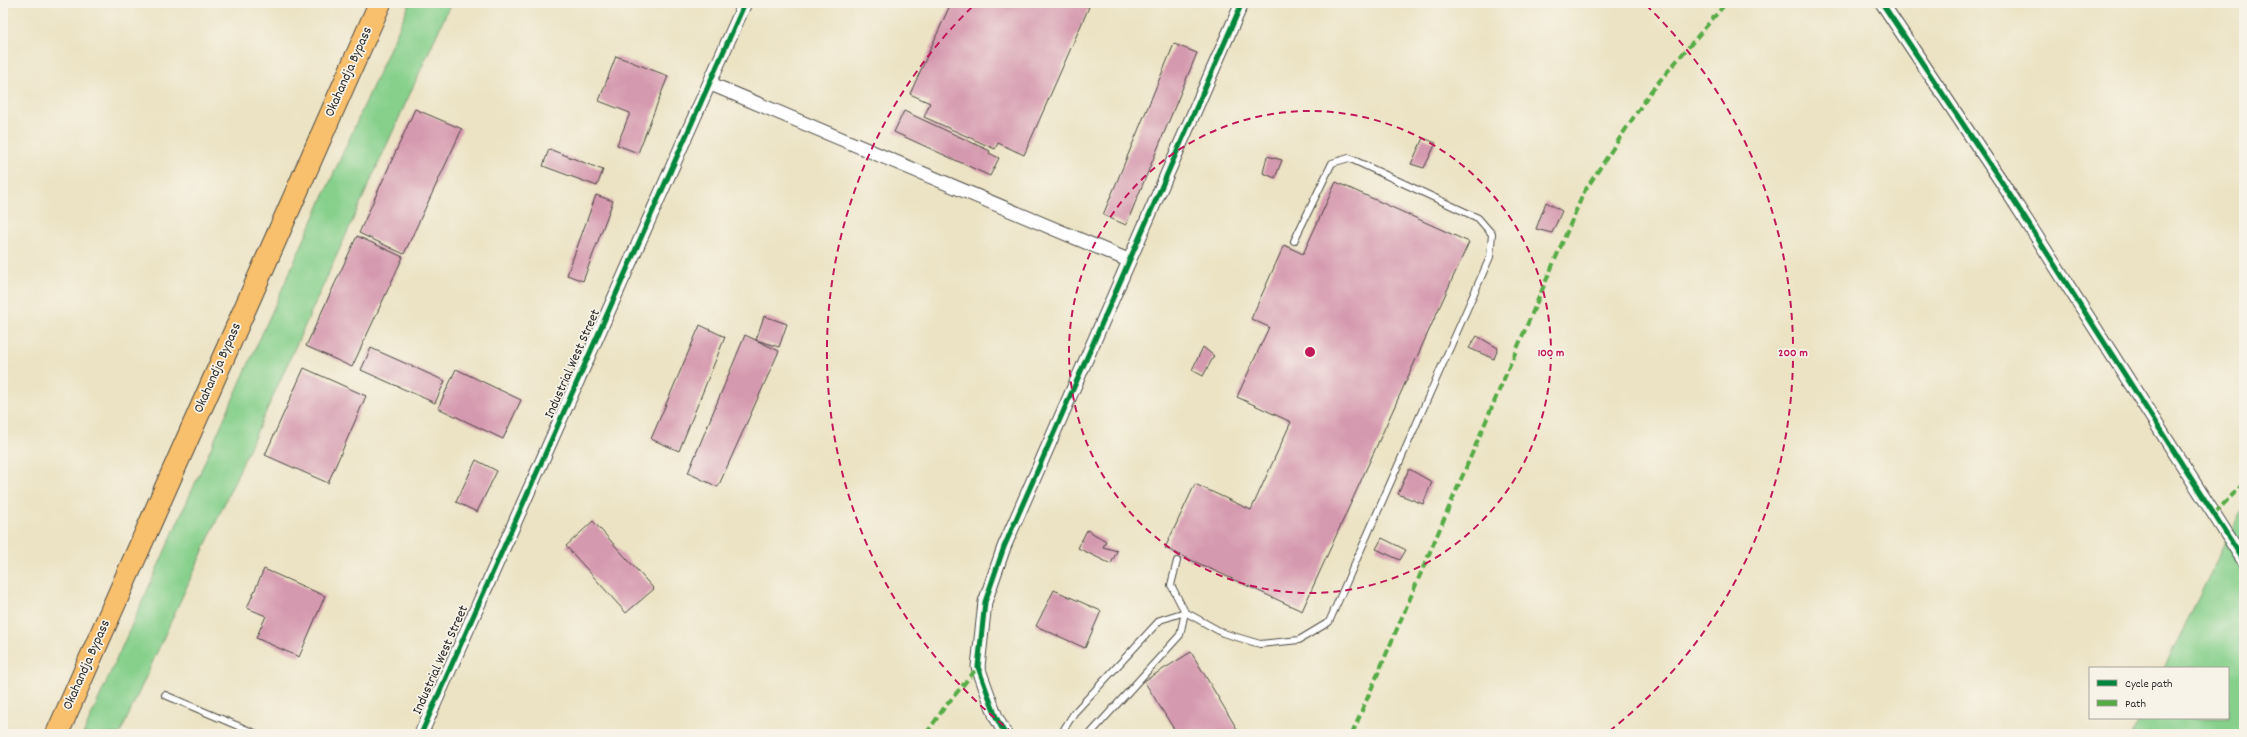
<svg xmlns="http://www.w3.org/2000/svg" width="2247" height="737" viewBox="0 0 2247 737" font-family="Dekko,sans-serif">
  <style>
    .green { fill: #87d08c; stroke: #597e5c }
    .building { fill: #d599af }
    .lines { fill: none; stroke-linecap: round; stroke-linejoin: round }
    .lane-casing { stroke: #484742; stroke-width: 8 }
    .street-casing { stroke: #484742; stroke-width: 15 }
    .highway-casing { stroke: #484742; stroke-width: 24 }
    .lane { stroke: #fff; stroke-width: 6 }
    .street { stroke: #fff; stroke-width: 13 }
    .highway { stroke: #f8bf6c; stroke-width: 22 }
    .quiet { stroke: #54ab44; stroke-width: 4; stroke-dasharray: 8 4; stroke-linecap: butt }
    .cycleway-casing { stroke: #f7f3e8; stroke-width: 8 }
    .cycleway { stroke: #00873e; stroke-width: 5 }
    .ring { fill: none; stroke: #c2185b; stroke-width: 2; stroke-dasharray: 7 5 }
    .labels { text-anchor: middle; dominant-baseline: central; stroke-width: 3.5; stroke-linejoin: round; paint-order: stroke }
    .street-label { font-size: 14px; fill: #2b2b2b; stroke: #f7f3e8 }
    .centre { fill: #c2185b; stroke: #f7f3e8; stroke-width: 2 }
    .ring-label { font-size: 12px; text-anchor: middle; font-weight: bold; fill: #c2185b; stroke: #f7f3e8; stroke-width: 3.5; stroke-linejoin: round; paint-order: stroke }
  </style>
  <rect width="100%" height="100%" fill="#f7f3e8"/>
  <filter id="ink" filterUnits="userSpaceOnUse"><feTurbulence type="fractalNoise" baseFrequency=".025" numOctaves="2"/><feDisplacementMap in="SourceGraphic" scale="8" xChannelSelector="R" yChannelSelector="G"/><feConvolveMatrix kernelMatrix="1 2 1 2 8 2 1 2 1" color-interpolation-filters="sRGB"/></filter>
  <filter id="wash" filterUnits="userSpaceOnUse"><feTurbulence type="fractalNoise" baseFrequency=".012" numOctaves="4" result="noise"/><feDisplacementMap in="SourceGraphic" scale="16" xChannelSelector="R" yChannelSelector="G"/><feGaussianBlur stdDeviation="0.9" result="paint"/><feColorMatrix in="noise" values="0 0 0 0 0 0 0 0 0 0 0 0 0 0 0 0 0 1.4 0 .05"/><feComposite in="paint" operator="in"/></filter>
  <g filter="url(#wash)">
    <rect width="100%" height="100%" fill="#ece3c4"/>
    <!-- green -->
    <path class="green" d="M410 3H451L120 734H83Z
      M2244 505V734H2132L2140 718H2228V668H2164Z"/>
    <g id="blocks">
      <!-- building -->
      <path class="building" d="M951 3H1079L1089 7 1024 155 998 143 995 149 924 117 930 103 910 94Z
        M1174 44 1197 53 1126 225 1103 215Z
        M616 56 668 76 638 153 617 145 630 113 599 101Z
        M415 109 462 129 404 254 359 233Z
        M904 111 990 151 989 153 999 158 990 176 894 132Z
        M1423 138 1436 143 1424 168 1411 164Z
        M549 149 603 170 597 186 543 166Z
        M1267 156 1282 160 1275 178 1263 173Z
        M1336 182 1469 242 1302 611 1165 548 1195 484 1251 510 1291 422 1237 397 1269 327 1251 319 1284 245 1303 254Z
        M596 195 613 201 583 281 567 275Z
        M1546 202 1562 211 1552 233 1536 229Z
        M357 236 403 257 352 367 306 346Z
        M764 316 787 324 779 347 756 340Z
        M700 325 725 337 679 451 651 439Z
        M745 335 779 351 718 487 688 473Z
        M1477 336 1498 348 1494 359 1469 348Z
        M1203 347 1214 356 1203 376 1192 370Z
        M371 348 445 381 435 403 361 370Z
        M304 368 366 396 328 483 265 455Z
        M456 369 521 400 503 439 438 408Z
        M476 460 497 471 477 512 456 502Z
        M1409 469 1432 482 1423 504 1398 494Z
        M593 521 654 589 626 613 566 546Z
        M1087 530 1106 541 1103 547 1117 551 1111 564 1078 548Z
        M1382 538 1406 550 1400 560 1376 549Z
        M264 569 325 596 299 657 256 638 266 616 247 608Z
        M1054 590 1101 611 1085 648 1036 626Z
        M1191 652 1237 729 1229 734H1177L1144 681Z"/>
    </g>
  </g>
  <g filter="url(#ink)">
    <use href="#blocks" fill-opacity="0" stroke="#484742" stroke-width="1"/>
    <g class="lines">
      <defs>
        <path id="lane" d="M1177 561 1171 585 1185 612 1223 633 1260 644 1299 640 1329 622 1490 257 1492 234 1478 218 1349 158 1332 163 1294 241
          M165 695 257 734
          M1061 734 1074 713 1160 620 1185 612 1180 635 1090 734"/>
        <path id="street" d="M1882 3 2001 181 2244 561
          M711 84 1128 260
          M421 734 745 3
          M1005 734 996 717 978 667 985 602 1004 547 1242 3"/>
        <path id="highway" d="M57 734 380 3"/>
      </defs>
      <!-- lane casing -->
      <use href="#lane" class="lane-casing"/>
      <!-- street casing -->
      <use href="#street" class="street-casing"/>
      <!-- highway casing -->
      <use href="#highway" class="highway-casing"/>
      <!-- lane -->
      <use href="#lane" class="lane"/>
      <!-- street -->
      <use href="#street" class="street"/>
      <!-- highway -->
      <use href="#highway" class="highway"/>
      <!-- quiet -->
      <path class="quiet" d="M2214 514 2244 483
        M926 734 944 708 978 667
        M1352 734 1584 192 1651 91 1726 3"/>
      <defs>
        <path id="cycleway" d="M1882 3 2001 181 2244 561
          M421 734 745 3
          M1005 734 996 717 978 667 985 602 1004 547 1242 3"/>
      </defs>
      <!-- cycleway casing -->
      <use href="#cycleway" class="cycleway-casing"/>
      <!-- cycleway -->
      <use href="#cycleway" class="cycleway"/>
    </g>
  </g>
  <!-- distance rings -->
  <g class="ring">
    <circle cx="1310" cy="352" r="241"/>
    <path d="M1013 733A483 483 0 0 1 974 5M1646 5A483 483 0 0 1 1607 733"/>
  </g>
  <g class="labels">
    <!-- street labels -->
    <g class="street-label">
      <text transform="translate(349 72) rotate(-66)">Okahandja Bypass</text>
      <text transform="translate(573 364) rotate(-66)">Industrial West Street</text>
      <text transform="translate(218 368) rotate(-66)">Okahandja Bypass</text>
      <text transform="translate(441 660) rotate(-66)">Industrial West Street</text>
      <text transform="translate(87 665) rotate(-66)">Okahandja Bypass</text>
    </g>
  </g>
  <circle cx="1310" cy="352" r="6" class="centre"/>
  <g class="ring-label">
    <text x="1551" y="356">100 m</text>
    <text x="1793" y="356">200 m</text>
  </g>
  <!-- margin -->
  <rect width="2247" height="737" fill="none" stroke="#f7f3e8" stroke-width="16"/>
  <!-- legend -->
  <rect x="2089" y="667" width="140" height="52" fill="#f7f3e8" stroke="#a5a39c"/>
  <rect x="2097" y="680" width="20" height="6" fill="#00873e" stroke="#a5a39c"/>
  <text x="2125" y="687" font-size="12" fill="#2b2b2b">Cycle path</text>
  <rect x="2097" y="700" width="20" height="6" fill="#54ab44" stroke="#a5a39c"/>
  <text x="2125" y="707" font-size="12" fill="#2b2b2b">Path</text>
</svg>
